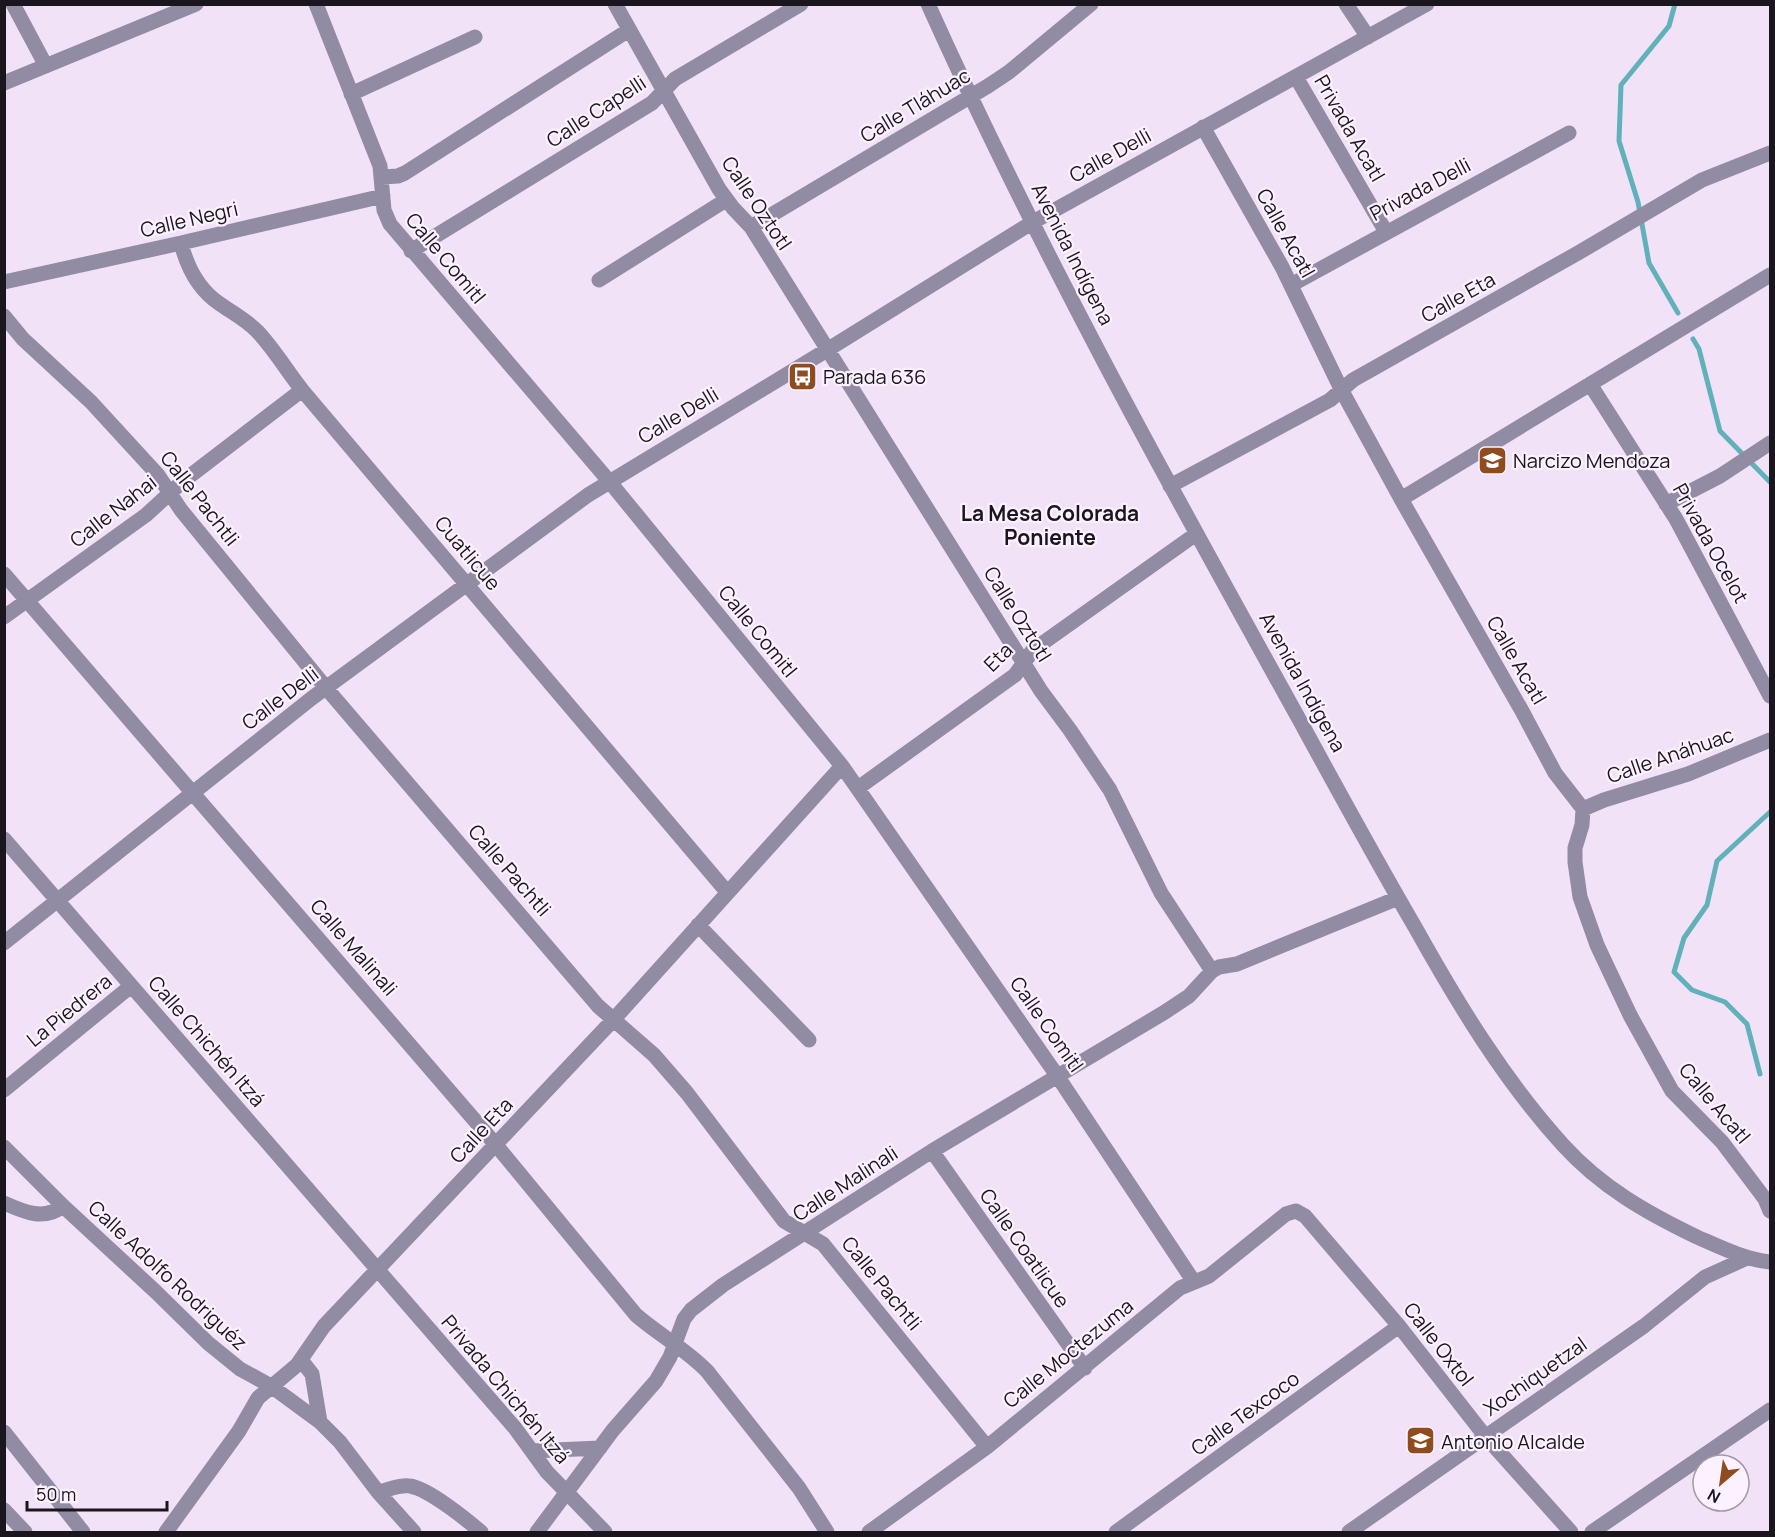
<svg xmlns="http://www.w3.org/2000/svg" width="1775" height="1537" viewBox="0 0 1775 1537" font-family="Manrope,sans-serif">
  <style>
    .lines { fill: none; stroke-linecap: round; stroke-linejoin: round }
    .stream { stroke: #61b1bb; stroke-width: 5 }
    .minor { stroke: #918ba3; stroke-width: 15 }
    .labels { text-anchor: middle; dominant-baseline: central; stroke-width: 4.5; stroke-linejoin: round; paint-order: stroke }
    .street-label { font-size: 20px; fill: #1b161d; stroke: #fcf2ff }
    .poi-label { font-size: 20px; fill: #1b161d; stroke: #fcf2ff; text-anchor: start }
    .neighbourhood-label { font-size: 21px; font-weight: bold; fill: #1b161d; stroke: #fcf2ff }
  </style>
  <rect width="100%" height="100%" fill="#f2e2f8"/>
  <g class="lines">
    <!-- stream -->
    <path class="stream" d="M1675 4 1669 26 1621 85 1619 141 1638 202 1649 263 1678 313
      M1693 339 1699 349 1720 431 1770 482
      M1760 1074 1747 1024 1725 1002 1692 990 1674 972 1684 938 1707 905 1717 861 1770 812"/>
    <!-- minor -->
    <path class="minor" d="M13 4 46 66
      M316 4 380 166 384 210 390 224 609 481 842 766 1058 1077 1194 1282
      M615 4 719 189 733 208 751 227 1041 691 1070 730 1110 790 1161 893 1212 971
      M928 4C1040 253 1173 492 1305 730 1341 796 1377 862 1415 927 1458 1004 1504 1080 1563 1145 1601 1187 1647 1213 1697 1237 1722 1248 1744 1259 1770 1262
      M1346 4 1368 37
      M1296 77 1386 232
      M4 83 196 4
      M351 94 475 37
      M1203 127 1282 267 1342 391 1401 499 1522 711 1555 773 1583 809 1582 825 1575 848V862L1580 897 1597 945 1630 1015 1672 1091 1722 1142 1765 1199 1770 1211
      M382 177 398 176 405 173 629 30
      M751 227 988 86 1009 72 1091 4
      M181 243C187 267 199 290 220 304 233 313 246 320 257 331 274 349 287 371 302 390L727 892
      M411 251 652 103 675 79 801 4
      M599 280 726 200
      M4 282 181 243 383 196
      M1291 285 1569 133
      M4 316 23 339 91 402 158 475 181 510 327 689 598 1006 654 1055 687 1093 784 1221 823 1244 987 1447
      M1590 384 1676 519 1770 696
      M1170 486 1330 400 1353 380 1578 253 1702 180 1770 153
      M1401 499 1770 275
      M1666 504 1720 476 1770 443
      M4 574 496 1145 636 1315C659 1335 686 1349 707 1371L799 1488 827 1532
      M4 617 146 515 182 482 302 390
      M858 788 1015 675 1033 650 1196 534
      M1583 809 1604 800 1688 774 1770 740
      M4 839 515 1428 547 1472 605 1532
      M698 925 809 1040
      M4 943 312 698 588 495 827 350 1033 222 1427 4
      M4 1090 131 986
      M4 1147 63 1206 156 1292 208 1343 240 1369 271 1386 320 1422 340 1442 378 1492 414 1532
      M932 1151 1085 1368
      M4 1203C24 1212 44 1221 63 1206
      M301 1360 312 1374 320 1422
      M4 1432 83 1532
      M532 1451 600 1448
      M378 1492C388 1490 400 1484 410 1486 429 1489 467 1520 481 1532
      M4 1510 25 1532
      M166 1532 239 1431 258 1398 297 1365 324 1326 614 1019 842 766
      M537 1532 613 1430 656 1381 670 1357 684 1319 691 1310 723 1285 932 1151 1165 1012 1189 996 1212 971 1219 967 1237 964 1398 898
      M869 1532 987 1447 1180 1288 1209 1276 1286 1214 1296 1211 1305 1216 1399 1326 1485 1436 1571 1532
      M1116 1532 1399 1326
      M1349 1532 1644 1326 1705 1277 1747 1258
      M1592 1532 1770 1410"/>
  </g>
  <!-- icons -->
  <defs>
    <symbol id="bus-square" viewBox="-11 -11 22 22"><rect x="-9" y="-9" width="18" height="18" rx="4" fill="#8f4c1e" stroke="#fcf2ff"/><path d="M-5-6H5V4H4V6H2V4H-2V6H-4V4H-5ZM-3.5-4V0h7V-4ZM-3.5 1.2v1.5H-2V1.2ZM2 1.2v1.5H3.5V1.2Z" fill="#fff"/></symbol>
    <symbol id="school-square" viewBox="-11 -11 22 22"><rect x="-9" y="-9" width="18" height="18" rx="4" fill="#8f4c1e" stroke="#fcf2ff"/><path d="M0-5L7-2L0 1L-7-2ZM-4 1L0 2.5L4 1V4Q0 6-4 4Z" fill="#fff"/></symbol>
  </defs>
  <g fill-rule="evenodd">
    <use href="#bus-square" x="786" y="360" width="33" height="33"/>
    <use href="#school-square" x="1476" y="444" width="33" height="33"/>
    <use href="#school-square" x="1404" y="1424" width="33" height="33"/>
  </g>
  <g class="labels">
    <!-- street labels -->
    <g class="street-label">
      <text transform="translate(915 105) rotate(-31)">Calle Tláhuac</text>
      <text transform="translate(596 111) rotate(-33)">Calle Capelli</text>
      <text transform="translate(1350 128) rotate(60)">Privada Acatl</text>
      <text transform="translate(1110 155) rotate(-29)">Calle Delli</text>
      <text transform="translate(1420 189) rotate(-28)">Privada Delli</text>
      <text transform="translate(757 203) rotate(56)">Calle Oztotl</text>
      <text transform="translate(189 219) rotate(-13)">Calle Negri</text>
      <text transform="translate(1286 233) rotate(61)">Calle Acatl</text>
      <text transform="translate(1073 254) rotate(63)">Avenida Indígena</text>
      <text transform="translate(446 258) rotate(50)">Calle Comitl</text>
      <text transform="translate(1458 297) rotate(-29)">Calle Eta</text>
      <text transform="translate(678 415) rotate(-31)">Calle Delli</text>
      <text transform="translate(200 498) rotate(52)">Calle Pachtli</text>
      <text transform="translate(113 511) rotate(-38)">Calle Nahai</text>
      <text transform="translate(1711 543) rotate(61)">Privada Ocelot</text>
      <text transform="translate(468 553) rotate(50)">Cuatlicue</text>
      <text transform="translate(1018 614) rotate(58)">Calle Oztotl</text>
      <text transform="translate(758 631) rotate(51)">Calle Comitl</text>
      <text transform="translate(998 657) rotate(-45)">Eta</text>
      <text transform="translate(1517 660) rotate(60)">Calle Acatl</text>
      <text transform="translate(1303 682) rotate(61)">Avenida Indígena</text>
      <text transform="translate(280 698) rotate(-37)">Calle Delli</text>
      <text transform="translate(1670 755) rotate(-19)">Calle Anáhuac</text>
      <text transform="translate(510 870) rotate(49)">Calle Pachtli</text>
      <text transform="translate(354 947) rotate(49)">Calle Malinali</text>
      <text transform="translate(69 1010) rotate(-39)">La Piedrera</text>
      <text transform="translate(1047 1024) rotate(55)">Calle Comitl</text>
      <text transform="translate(207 1041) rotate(49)">Calle Chichén Itzá</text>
      <text transform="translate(1715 1103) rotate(50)">Calle Acatl</text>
      <text transform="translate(481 1130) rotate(-47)">Calle Eta</text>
      <text transform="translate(845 1183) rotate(-33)">Calle Malinali</text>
      <text transform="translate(1025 1248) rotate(55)">Calle Coatlicue</text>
      <text transform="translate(168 1275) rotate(43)">Calle Adolfo Rodriguéz</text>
      <text transform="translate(882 1283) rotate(51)">Calle Pachtli</text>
      <text transform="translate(1439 1344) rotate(52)">Calle Oxtol</text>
      <text transform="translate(1068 1353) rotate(-39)">Calle Moctezuma</text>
      <text transform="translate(1535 1376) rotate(-35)">Xochiquetzal</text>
      <text transform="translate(506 1389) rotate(50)">Privada Chichén Itzá</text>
      <text transform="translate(1245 1413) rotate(-36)">Calle Texcoco</text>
    </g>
    <!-- poi labels -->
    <g class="poi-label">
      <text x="823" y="376">Parada 636</text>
      <text x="1513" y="460">Narcizo Mendoza</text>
      <text x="1441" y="1441">Antonio Alcalde</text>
    </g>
    <!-- neighbourhood labels -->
    <g class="neighbourhood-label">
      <text x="1050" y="513">La Mesa Colorada<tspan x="1050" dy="24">Poniente</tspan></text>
    </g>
  </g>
  <!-- border -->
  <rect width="1775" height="1537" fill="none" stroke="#1b161d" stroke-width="12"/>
  <!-- north arrow -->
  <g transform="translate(1721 1483) rotate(209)"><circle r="28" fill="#fcf2ff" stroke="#a29aa5" stroke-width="1.5"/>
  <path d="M0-4.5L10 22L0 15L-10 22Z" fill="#8f4c1e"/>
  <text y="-9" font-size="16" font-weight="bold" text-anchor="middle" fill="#1b161d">N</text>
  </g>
  <!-- scale -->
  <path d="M27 1501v9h140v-9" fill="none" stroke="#1b161d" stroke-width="3"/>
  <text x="36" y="1501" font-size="18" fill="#1b161d" stroke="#fcf2ff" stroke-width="4.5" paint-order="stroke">50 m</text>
</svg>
